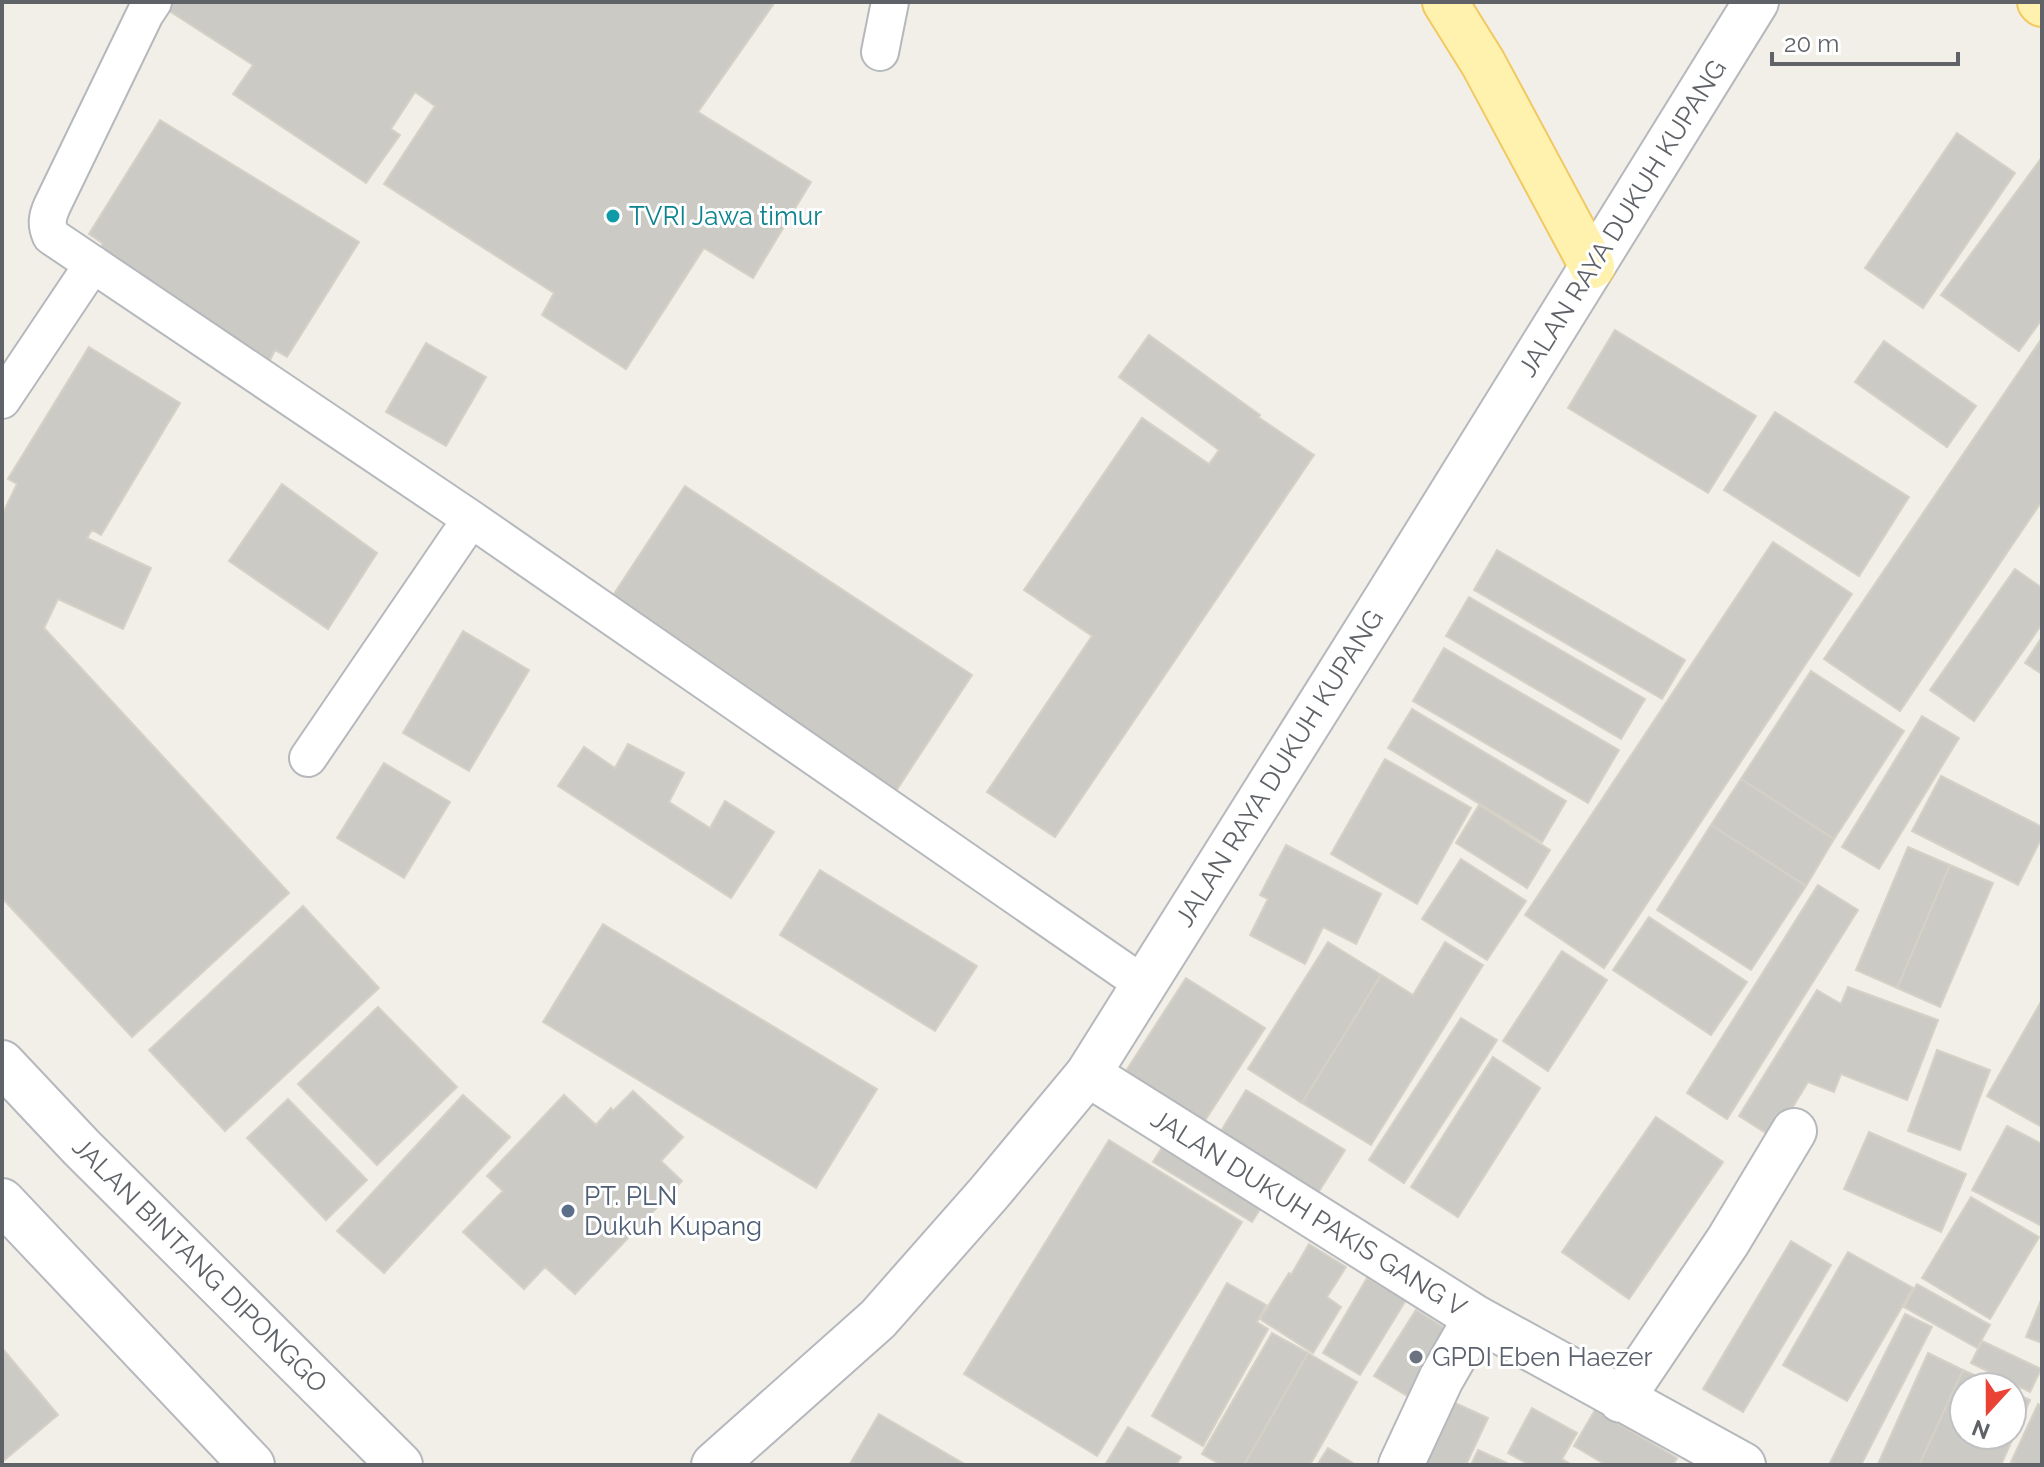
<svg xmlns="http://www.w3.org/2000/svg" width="2044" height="1467" viewBox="0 0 2044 1467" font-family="Raleway,sans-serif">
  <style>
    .building { fill: #cccac5; stroke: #d6d1c6; stroke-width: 2 }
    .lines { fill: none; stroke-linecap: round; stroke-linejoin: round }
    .service-casing { stroke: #b5b8bc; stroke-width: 40 }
    .minor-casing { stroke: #b5b8bc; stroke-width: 48 }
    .tertiary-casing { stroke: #b5b8bc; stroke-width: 48 }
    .primary-casing { stroke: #f2c960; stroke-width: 48 }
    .service { stroke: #fff; stroke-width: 36 }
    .minor { stroke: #fff; stroke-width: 44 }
    .tertiary { stroke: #fff; stroke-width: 44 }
    .primary { stroke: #fff2af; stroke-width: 44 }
    .culture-dot { fill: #0f9aa8; stroke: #fff; stroke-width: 3 }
    .service-dot { fill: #5c6f8a; stroke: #fff; stroke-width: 3 }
    .worship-dot { fill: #6b7280; stroke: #fff; stroke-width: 3 }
    .labels { text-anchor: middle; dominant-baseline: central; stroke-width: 6; stroke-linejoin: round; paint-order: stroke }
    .culture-label { font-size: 26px; fill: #0d838f; stroke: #fff; text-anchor: start }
    .street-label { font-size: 26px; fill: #5f6368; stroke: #fff }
    .service-label { font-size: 26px; fill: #4e5e75; stroke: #fff; text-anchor: start }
    .worship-label { font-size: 26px; fill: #5b616d; stroke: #fff; text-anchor: start }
  </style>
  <rect width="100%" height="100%" fill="#f1efe8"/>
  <!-- building -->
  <path class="building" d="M166 2H775L698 112 811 182 753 278 704 248 626 369 542 315 554 293 384 184 435 106 415 92 391 129 400 135 366 183 233 94 253 65 163 7Z
    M160 120 359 242 287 357 275 350 265 370 103 264 102 243 89 234Z
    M1957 133 2015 173 1923 308 1865 268Z
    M2042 157V319L2019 351 1941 295Z
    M1615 330 1756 416 1708 493 1568 408Z
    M1149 335 1260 415 1258 417 1314 455 1055 837 987 792 1092 636 1024 590 1142 418 1209 464 1219 450 1119 377Z
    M2042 338V501L1900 711 1824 659Z
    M1884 341 1976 406 1947 447 1855 382Z
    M426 343 486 377 446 446 386 412Z
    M89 347 180 403 101 535 92 530 87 538 151 568 123 629 58 599 44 628 289 893 132 1037 2 898V515L17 484 8 479Z
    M1775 412 1909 497 1859 576 1724 490Z
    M282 484 377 553 328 629 229 561Z
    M685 486 972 675 892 797 604 609Z
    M1773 542 1852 594 1604 968 1525 915Z
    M1497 550 1685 660 1662 699 1474 590Z
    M2015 569 2042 588V624L1974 721 1930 690Z
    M1469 597 1645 699 1621 739 1446 636Z
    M463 631 529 670 469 771 403 733Z
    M2042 637V674L2025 663Z
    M1444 648 1619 750 1588 803 1413 701Z
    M1811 671 1904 731 1834 839 1741 779Z
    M1412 709 1566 801 1542 842 1388 748Z
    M1922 716 1959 738 1879 869 1842 847Z
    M628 744 684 773 669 802 710 828 725 801 774 832 731 898 558 786 584 747 615 768Z
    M1385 759 1471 808 1417 904 1331 854Z
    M384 763 450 802 404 878 337 838Z
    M1941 776 2042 827V837L2018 885 1912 831Z
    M1741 779 1834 839 1806 886 1711 825Z
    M1479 805 1550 850 1527 888 1456 843Z
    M1711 825 1806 886 1751 970 1657 910Z
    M1286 845 1381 894 1356 944 1323 927 1305 964 1250 935 1268 899 1260 895Z
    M1908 847 1950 865 1897 988 1856 970Z
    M1461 859 1526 901 1487 960 1422 919Z
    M1950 865 1993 883 1940 1007 1897 988Z
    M820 870 977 966 935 1031 780 935Z
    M1818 885 1858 910 1727 1119 1687 1093Z
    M303 906 379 988 225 1131 149 1050Z
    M1649 917 1747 982 1711 1035 1613 970Z
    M603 924 877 1089 816 1188 543 1022Z
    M1328 942 1381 975 1302 1103 1248 1069Z
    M1445 942 1483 965 1371 1145 1302 1103 1381 975 1413 995Z
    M1562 951 1607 980 1548 1071 1503 1041Z
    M1186 978 1265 1028 1202 1125 1124 1074Z
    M1848 987 1938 1020 1907 1100 1841 1074 1834 1092 1808 1082 1774 1138 1739 1116 1817 990 1841 1004Z
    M2042 1000V1127L1987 1096Z
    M378 1007 457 1087 377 1165 298 1084Z
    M1461 1018 1497 1040 1404 1183 1369 1160Z
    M1937 1050 1990 1070 1960 1150 1908 1131Z
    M1493 1057 1540 1088 1458 1217 1411 1187Z
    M1246 1090 1345 1150 1313 1201 1215 1141Z
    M633 1091 683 1137 661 1161 682 1181 575 1294 545 1267 524 1289 463 1232 503 1191 487 1176 564 1095 596 1125 611 1108 613 1111Z
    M463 1095 510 1137 384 1273 337 1231Z
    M288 1099 367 1180 326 1220 247 1138Z
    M1656 1117 1723 1162 1629 1299 1562 1252Z
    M2007 1126 2042 1144V1226L1972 1190Z
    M1869 1132 1966 1174 1941 1232 1844 1189Z
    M1170 1135 1269 1195 1252 1222 1153 1162Z
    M1109 1140 1242 1222 1097 1456 964 1374Z
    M1971 1197 2039 1237 1990 1319 1922 1278Z
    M1791 1241 1831 1265 1743 1412 1703 1389Z
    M1309 1244 1346 1267 1327 1297 1341 1307 1313 1353 1260 1319 1289 1273 1291 1275Z
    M1848 1252 1913 1288 1847 1401 1783 1365Z
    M1367 1278 1406 1300 1360 1375 1323 1353Z
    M1227 1283 1266 1305 1257 1322 1268 1329 1203 1446 1152 1416Z
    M1917 1284 1990 1325 1977 1348 1904 1307Z
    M2042 1298V1343L2026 1337Z
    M1416 1310 1459 1337 1417 1402 1374 1376Z
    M1905 1314 1932 1327 1861 1465H1829Z
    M1272 1333 1308 1353 1244 1465H1221L1202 1454Z
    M1982 1341 2041 1369 2030 1392 1971 1363Z
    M2 1348 58 1415 2 1462Z
    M1308 1353 1357 1382 1310 1465H1244Z
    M1928 1353 1963 1370 1919 1465H1881L1878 1464Z
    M1963 1370 2001 1387H1964V1435H2012V1392L2030 1400 2001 1465H1919Z
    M1442 1397 1488 1418 1466 1465H1411Z
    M2038 1404 2042 1406V1465H2017L2011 1462Z
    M1532 1408 1577 1433 1562 1459 1572 1465H1530L1508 1453Z
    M1595 1410 1677 1458 1673 1465H1606L1574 1446Z
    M879 1414 966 1465H857L851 1462Z
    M1128 1427 1181 1457 1176 1465H1105Z
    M1328 1448 1356 1465H1317Z
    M1478 1450 1511 1465H1471Z"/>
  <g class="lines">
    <defs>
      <path id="service" d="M153 2 145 14 52 206C47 217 46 225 51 236L471 519 1143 984
        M880 52 890 2
        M2 400 93 264
        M308 758 471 519"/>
      <path id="minor" d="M2 1063 81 1147 400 1465
        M1088 1074 1476 1318 1743 1465
        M2 1201 252 1465
        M1621 1400 1728 1241 1794 1131
        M1401 1465 1441 1379 1476 1318"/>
      <path id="tertiary" d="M714 1465 878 1319 989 1193 1088 1074 1388 596 1756 2"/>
      <path id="primary" d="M1445 2 1483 63 1592 266
        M2040 2 2042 4"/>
    </defs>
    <!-- service casing -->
    <use href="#service" class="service-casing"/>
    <!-- minor casing -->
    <use href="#minor" class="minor-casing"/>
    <!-- tertiary casing -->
    <use href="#tertiary" class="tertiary-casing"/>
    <!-- primary casing -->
    <use href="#primary" class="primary-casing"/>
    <!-- service -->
    <use href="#service" class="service"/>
    <!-- minor -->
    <use href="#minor" class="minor"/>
    <!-- tertiary -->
    <use href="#tertiary" class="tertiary"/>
    <!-- primary -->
    <use href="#primary" class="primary"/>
  </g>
  <!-- markers -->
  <circle class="culture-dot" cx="613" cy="216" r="8"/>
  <circle class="service-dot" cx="568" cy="1211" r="8"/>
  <circle class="worship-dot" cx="1416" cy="1357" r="8"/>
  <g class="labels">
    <!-- culture labels -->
    <g class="culture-label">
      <text x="629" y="216">TVRI Jawa timur</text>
    </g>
    <!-- street labels -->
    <g class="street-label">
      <text transform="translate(1622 218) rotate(-58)">JALAN RAYA DUKUH KUPANG</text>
      <text transform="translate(1279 768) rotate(-58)">JALAN RAYA DUKUH KUPANG</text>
      <text transform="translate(1309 1213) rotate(32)">JALAN DUKUH PAKIS GANG V</text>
      <text transform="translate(200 1265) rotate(45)">JALAN BINTANG DIPONGGO</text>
    </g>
    <!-- service labels -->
    <g class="service-label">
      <text x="584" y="1196">PT. PLN<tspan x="584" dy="30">Dukuh Kupang</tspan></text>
    </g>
    <!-- worship labels -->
    <g class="worship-label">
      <text x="1432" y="1357">GPDI Eben Haezer</text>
    </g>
  </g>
  <!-- border -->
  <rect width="2044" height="1467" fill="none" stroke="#5f6368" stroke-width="8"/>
  <!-- north arrow -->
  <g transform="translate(1988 1411) rotate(201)"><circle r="38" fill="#ffffff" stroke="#bfc1c3" stroke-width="2"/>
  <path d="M0-6L14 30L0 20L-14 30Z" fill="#ea4335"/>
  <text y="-12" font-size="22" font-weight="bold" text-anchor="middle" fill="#5f6368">N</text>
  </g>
  <!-- scale -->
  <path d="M1772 52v12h186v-12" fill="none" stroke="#5f6368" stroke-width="4"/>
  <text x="1784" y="52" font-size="24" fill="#5f6368" stroke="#ffffff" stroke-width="6" paint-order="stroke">20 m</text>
</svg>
